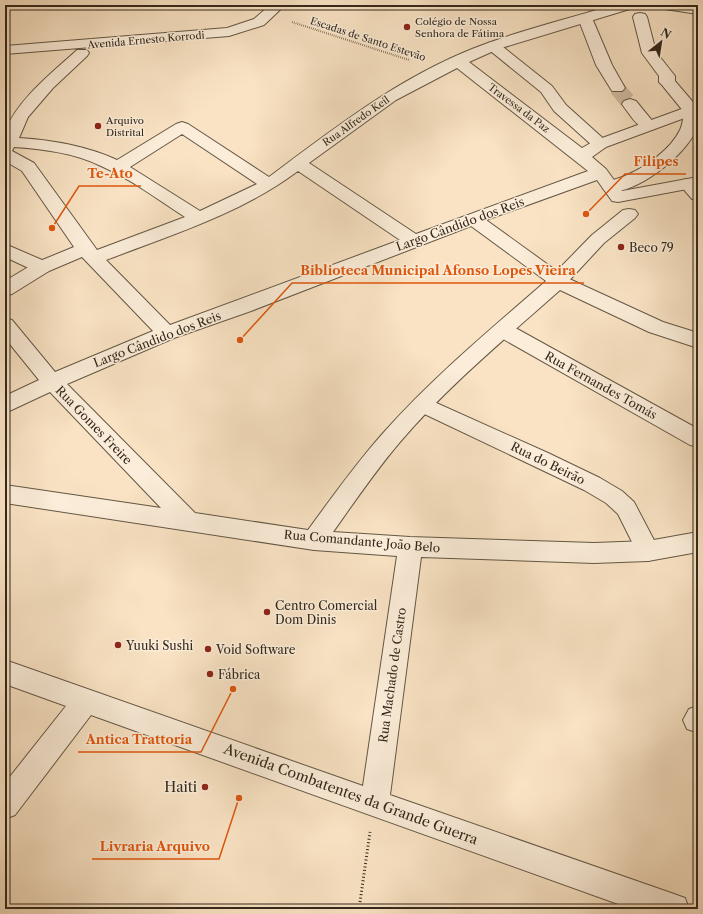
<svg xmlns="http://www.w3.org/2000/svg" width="703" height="914" viewBox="0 0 703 914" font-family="'Libre Caslon Text',serif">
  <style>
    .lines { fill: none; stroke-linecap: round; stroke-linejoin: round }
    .pedestrian-tunnel { stroke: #d1bea2; stroke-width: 16; stroke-dasharray: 16 8; stroke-linecap: butt }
    .pedestrian-casing { stroke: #645745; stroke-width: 2 }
    .minor-casing { stroke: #645745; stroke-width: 2 }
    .path-far1 { stroke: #33281b; stroke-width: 2; stroke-dasharray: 0.5 1.5; stroke-linecap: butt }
    .path { stroke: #33281b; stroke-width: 3; stroke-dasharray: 1 2.5; stroke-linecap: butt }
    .pedestrian { fill: #fbedd9; fill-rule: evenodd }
    .minor { fill: #fbedd9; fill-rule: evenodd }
    .poi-dot { fill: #8f2418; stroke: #fbedd9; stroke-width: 1.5 }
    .labels { text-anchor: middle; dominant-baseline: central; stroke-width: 3; stroke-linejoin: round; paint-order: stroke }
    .far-poi-label { font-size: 10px; fill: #33281b; stroke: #fbedd9; text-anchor: start }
    .far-street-label { font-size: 10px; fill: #33281b; stroke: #fbedd9 }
    .street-label { font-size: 12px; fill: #33281b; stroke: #fbedd9 }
    .poi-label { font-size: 12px; fill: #33281b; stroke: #fbedd9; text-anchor: start }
    .near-poi-label { font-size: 14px; fill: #33281b; stroke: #fbedd9; text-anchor: end }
    .near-street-label { font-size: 14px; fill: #33281b; stroke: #fbedd9 }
    .leader { fill: none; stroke: #df570d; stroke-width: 1.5 }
    .callout-dot { fill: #df570d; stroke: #fbedd9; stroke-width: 1.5 }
    .callout-label { font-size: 13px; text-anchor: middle; font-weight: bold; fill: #df570d; stroke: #fbedd9; stroke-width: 3; stroke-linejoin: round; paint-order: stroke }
  </style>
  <rect width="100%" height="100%" fill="#f9e3c4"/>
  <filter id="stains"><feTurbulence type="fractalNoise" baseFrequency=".005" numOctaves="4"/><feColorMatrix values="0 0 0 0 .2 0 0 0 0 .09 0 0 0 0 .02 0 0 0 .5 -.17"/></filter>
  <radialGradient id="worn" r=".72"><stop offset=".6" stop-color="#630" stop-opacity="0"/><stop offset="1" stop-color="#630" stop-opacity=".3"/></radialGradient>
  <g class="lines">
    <!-- pedestrian-tunnel -->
    <path class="pedestrian-tunnel" d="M617 88 630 104"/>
    <defs>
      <path id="pedestrian" d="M640 13 645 14 647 17 656 52 675 76V81L698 108C698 115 699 123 696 130 686 155 633 198 605 191L602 187C607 180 619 179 627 175 646 167 671 149 680 130 683 124 683 117 684 112L662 85 659 82V76L642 53 633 17 635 14Z
        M585 14 590 15 592 18 612 65 625 88 622 91H612L596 65 578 18 580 15Z
        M493 42 498 43 552 86 566 105 606 141 608 144 606 147 600 149 594 147 554 111 541 92 488 49 486 46 488 43Z
        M630 99 636 101 654 123 656 126 654 129C640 133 632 117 624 107L622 104 624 101Z
        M688 179 694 180 698 185V200L692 199 679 184 682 180Z
        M629 209 635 210 638 214 635 218 604 243 565 285 558 287 551 285 549 281 551 277 592 235 623 210Z
        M5 244 49 263 51 267 49 271 42 273 35 271 5 257Z
        M503 323 510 325 698 429V447L690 445 496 335 493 330 496 325Z
        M423 397 548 453 600 478 622 491 634 502 656 544 660 551 656 558 648 561 640 558 618 514 606 503 584 490 416 410 412 405 416 400Z"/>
      <path id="minor" d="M270 5H285L264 25 229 36 5 54V46L227 28 254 19Z
        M613 5H635L633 8 498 49 469 62 582 148 594 141 698 103V113L606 147 592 157 606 169 622 191 698 177V187L618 202 612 201 597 180 486 220 565 277 663 322 698 333V348L649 332 560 290C505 339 448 386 400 442 376 470 355 501 333 532L410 537 594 543 648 541 698 532V552L648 561 594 563 421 557 390 795 674 894 685 898 689 909H632L91 715 15 815 5 819V783L66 706 5 684V660L363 786 397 556 314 550 5 503V485L161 508 50 392 5 413V396L39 380 5 338V318L12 320 55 372 153 331 82 257 49 271 12 294 5 296V281L35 263 74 247 22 171 5 161C5 152 3 139 6 130 17 100 53 72 77 50H87L89 53 87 56 53 88 28 117 19 138C52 140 87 146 117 160L176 124 182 122 188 124 269 177C337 126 406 72 488 43 529 28 572 18 613 5ZM457 68 588 171 416 234 309 163 396 100ZM182 134 257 184 200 211 130 167ZM14 147C44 149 74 153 101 166 131 179 157 199 185 217L97 250 34 163 12 151ZM298 171 400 240 170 325 106 260C172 235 242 213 298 171ZM471 226 546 281C491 329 434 376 385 431 357 462 333 496 308 530L195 513 67 384 174 338 251 311Z
        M658 5 698 6V14L665 9 660 8Z
        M698 706V732H696L687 729 683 720 689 709Z"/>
    </defs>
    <!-- pedestrian casing -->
    <use href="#pedestrian" class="pedestrian-casing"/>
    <!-- minor casing -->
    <use href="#minor" class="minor-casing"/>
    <!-- path-far1 -->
    <path class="path-far1" d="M228 5 233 8
      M292 22 409 60"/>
    <!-- path -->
    <path class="path" d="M359 909 370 832"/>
    <!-- pedestrian -->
    <use href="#pedestrian" class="pedestrian"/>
    <!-- minor -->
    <use href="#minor" class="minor"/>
  </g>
  <!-- markers -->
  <g class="poi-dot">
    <circle cx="407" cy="27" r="4"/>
    <circle cx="98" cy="126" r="4"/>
    <circle cx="621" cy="247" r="4"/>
    <circle cx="267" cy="612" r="4"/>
    <circle cx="118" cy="645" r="4"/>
    <circle cx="208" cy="649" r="4"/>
    <circle cx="210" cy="674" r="4"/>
    <circle cx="205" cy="787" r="4"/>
  </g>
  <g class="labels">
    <!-- far-poi labels -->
    <g class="far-poi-label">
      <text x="415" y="21">Colégio de Nossa<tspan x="415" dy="12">Senhora de Fátima</tspan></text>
      <text x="106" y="120">Arquivo<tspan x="106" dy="12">Distrital</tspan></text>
    </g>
    <!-- far-street labels -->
    <g class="far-street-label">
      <text transform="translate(368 39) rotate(18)">Escadas de Santo Estevão</text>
      <text transform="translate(146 40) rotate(-5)">Avenida Ernesto Korrodi</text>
      <text transform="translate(519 108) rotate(37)">Travessa da Paz</text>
      <text transform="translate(356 121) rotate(-35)">Rua Alfredo Keil</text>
    </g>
    <!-- street labels -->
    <g class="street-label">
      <text transform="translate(460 224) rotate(-20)">Largo Cândido dos Reis</text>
      <text transform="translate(157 339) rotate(-21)">Largo Cândido dos Reis</text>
      <text transform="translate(601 385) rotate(29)">Rua Fernandes Tomás</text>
      <text transform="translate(94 425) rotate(46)">Rua Gomes Freire</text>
      <text transform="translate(548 463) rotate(26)">Rua do Beirão</text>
      <text transform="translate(362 541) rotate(5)">Rua Comandante João Belo</text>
      <text transform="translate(392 675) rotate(-82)">Rua Machado de Castro</text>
    </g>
    <!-- poi labels -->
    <g class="poi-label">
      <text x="629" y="247">Beco 79</text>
      <text x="275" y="605">Centro Comercial<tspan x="275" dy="14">Dom Dinis</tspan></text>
      <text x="126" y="645">Yuuki Sushi</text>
      <text x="216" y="649">Void Software</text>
      <text x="218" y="674">Fábrica</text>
    </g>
    <!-- near-poi labels -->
    <g class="near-poi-label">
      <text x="197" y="787">Haiti</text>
    </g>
    <!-- near-street labels -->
    <g class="near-street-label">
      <text transform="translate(351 794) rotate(20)">Avenida Combatentes da Grande Guerra</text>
    </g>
  </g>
  <!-- callouts -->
  <path class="leader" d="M586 214L625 174H686M52 228L79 186H141M240 340L292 283H584M233 689L201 752H78M239 798L219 859H92"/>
  <g class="callout-dot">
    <circle cx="586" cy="214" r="4"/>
    <circle cx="52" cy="228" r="4"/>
    <circle cx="240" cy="340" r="4"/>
    <circle cx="233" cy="689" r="4"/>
    <circle cx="239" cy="798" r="4"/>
  </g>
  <g class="callout-label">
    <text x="656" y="166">Filipes</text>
    <text x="110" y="178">Te-Ato</text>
    <text x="438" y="275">Biblioteca Municipal Afonso Lopes Vieira</text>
    <text x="139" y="744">Antica Trattoria</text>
    <text x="155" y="851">Livraria Arquivo</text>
  </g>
  <!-- margin -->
  <rect width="703" height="914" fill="none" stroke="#f9e3c4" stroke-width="20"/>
  <rect x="6" y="6" width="691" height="902" fill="none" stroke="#33281b" stroke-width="2"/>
  <rect x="10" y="10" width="683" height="894" fill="none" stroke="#33281b"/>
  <!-- north arrow -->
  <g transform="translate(661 42) rotate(30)" stroke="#fbedd9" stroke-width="3" paint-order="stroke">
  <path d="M0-3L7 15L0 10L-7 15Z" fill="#33281b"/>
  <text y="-6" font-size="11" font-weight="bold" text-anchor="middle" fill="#33281b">N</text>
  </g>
  <rect width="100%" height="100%" filter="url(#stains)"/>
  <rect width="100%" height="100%" fill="url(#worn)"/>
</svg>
